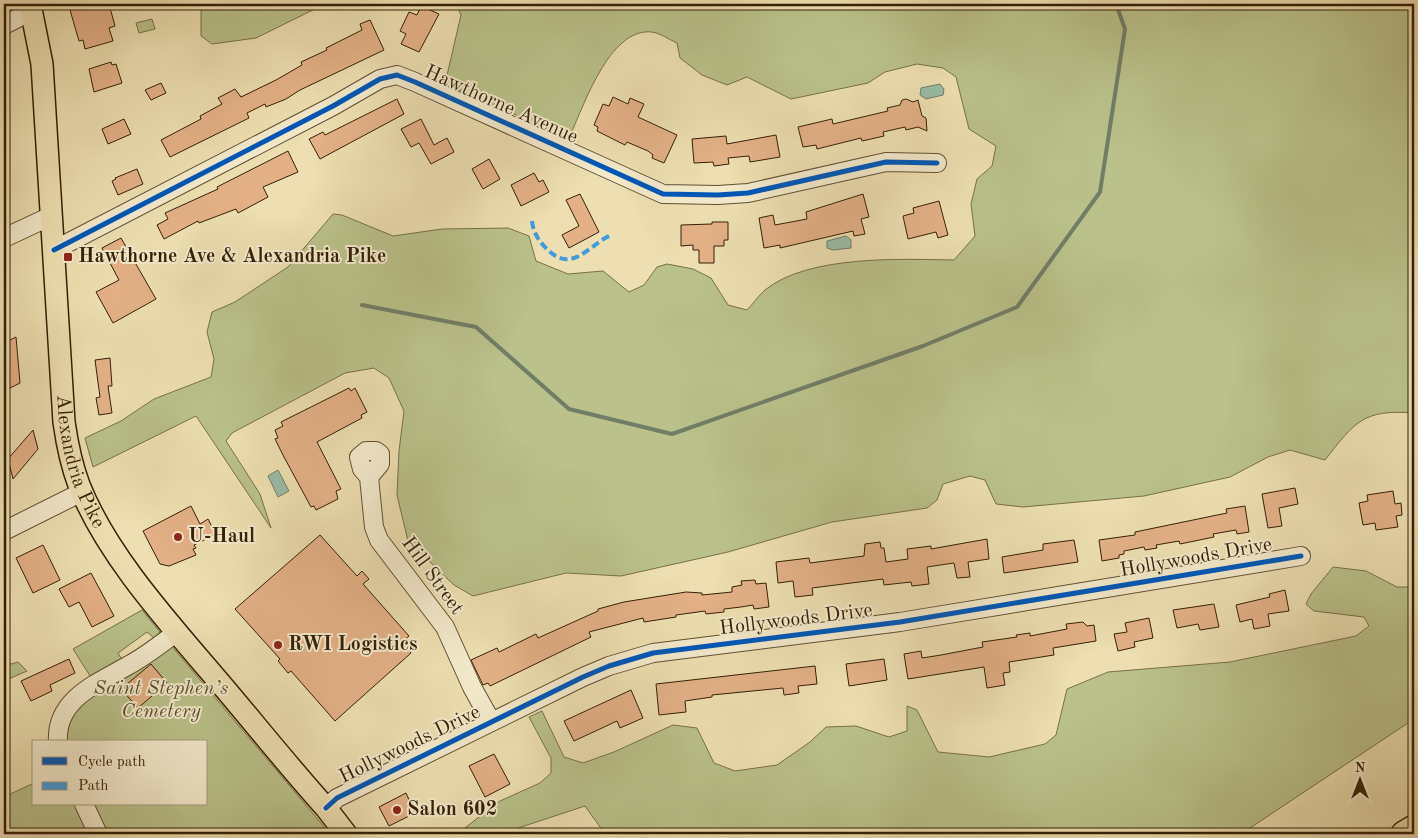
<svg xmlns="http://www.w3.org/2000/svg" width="1418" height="838" viewBox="0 0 1418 838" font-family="'Old Standard TT',serif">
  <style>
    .green { fill: #bac18a; stroke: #777048 }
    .water { fill: #9abda8; stroke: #717e67 }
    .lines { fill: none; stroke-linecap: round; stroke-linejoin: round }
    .stream { stroke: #717e67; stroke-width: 4 }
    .building { fill: #e4b187; stroke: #341f06 }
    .minor-casing { stroke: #624f31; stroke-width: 20 }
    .major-casing { stroke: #341f06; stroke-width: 24 }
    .highway-casing { stroke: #341f06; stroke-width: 28 }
    .minor { stroke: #f3eacc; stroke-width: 18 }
    .major { stroke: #eddfb1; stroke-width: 21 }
    .highway { stroke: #eddfb1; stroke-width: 25 }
    .quiet { stroke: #3e9bdd; stroke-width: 4; stroke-dasharray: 8 4; stroke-linecap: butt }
    .cycleway-casing { stroke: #f3eacc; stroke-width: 8 }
    .cycleway { stroke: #0057b8; stroke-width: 5 }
    .poi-dot { fill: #8f2418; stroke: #f3eacc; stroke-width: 2 }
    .labels { text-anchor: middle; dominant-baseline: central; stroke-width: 4; stroke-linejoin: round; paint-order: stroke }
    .street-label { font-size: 20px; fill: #341f06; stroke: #f3eacc }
    .poi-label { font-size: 20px; font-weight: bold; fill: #341f06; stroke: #f3eacc; text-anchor: start }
    .park-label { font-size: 20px; font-style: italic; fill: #5c502e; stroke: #f3eacc }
  </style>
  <rect width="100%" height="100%" fill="#eddfb1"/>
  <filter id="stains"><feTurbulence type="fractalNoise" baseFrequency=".004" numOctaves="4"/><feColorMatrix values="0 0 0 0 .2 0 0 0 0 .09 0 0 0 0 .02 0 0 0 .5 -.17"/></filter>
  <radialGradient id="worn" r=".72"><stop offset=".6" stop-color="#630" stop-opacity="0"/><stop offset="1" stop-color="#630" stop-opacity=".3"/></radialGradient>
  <!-- green -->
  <path class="green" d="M204 4H325L256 38 212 44 201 36V11Z
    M456 4H1414V413C1363 409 1355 422 1325 460L1290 450 1268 457 1230 477 1144 496 1023 507 996 504 985 480 970 476 943 484 937 500 927 508 832 522 728 552 621 576 566 573 473 596 454 585 408 541 397 495 399 451 404 411 389 378 374 368 345 373 232 433 226 441 260 494 271 528 196 416 93 467 85 438 121 421 154 399 211 377 214 359 207 332 212 312 235 302 288 267 333 214 342 215 393 236 442 229 508 228 529 236 536 261 568 274 603 271 629 292 644 285 657 267 667 264 693 269 711 278 728 305 747 310C753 304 758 296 765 290 808 255 901 259 954 260L975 236 971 204 977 179 992 166 996 146 969 129 956 77 943 68 917 64 885 72 868 83 791 99 747 77 727 85 702 75 680 58 677 43C670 40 660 33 652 32 609 27 583 108 569 138L445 84 461 15Z
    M152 19 155 29 139 33 136 23Z
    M1333 567 1366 571 1397 587H1414V719L1241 834H605L585 806 500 834H457L500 801 540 783 551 773V758L529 717 542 711 564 757 583 763 614 752 673 725 697 728 714 763 735 771 777 765 810 742 826 727 856 726 889 737 907 731V706L917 710 938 752 989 757 1045 744 1056 735 1067 689 1108 672 1230 662 1356 636 1369 626 1364 617 1314 611 1306 604 1311 594Z
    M142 610 160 632 154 638 147 632 118 653 123 661 92 679 73 649Z
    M169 643 321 823 328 834H4V797L34 783V804H206V742H62L76 703Z
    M18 662 27 671 4 681V666Z"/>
  <!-- water -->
  <path class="water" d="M940 84 944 89 943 95 926 99 920 95 921 88Z
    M846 236 851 240V248L833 250 827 248V241Z
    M278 470 289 491 278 497 268 476Z"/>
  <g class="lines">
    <!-- stream -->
    <path class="stream" d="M362 305 476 327 569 409 672 434 923 346 1017 307 1100 192 1125 29 1116 4"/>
  </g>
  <!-- building -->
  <path class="building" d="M91 4H109L115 26 109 28 113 41 85 49 83 40 79 41 70 10Z
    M421 6 439 14 419 52 401 44 406 34 400 31 409 12 417 15Z
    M370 20 384 50 300 90 286 99 266 107 265 104 247 113 249 118 170 157 161 140 201 119 200 116 222 104 218 98 235 89 241 97 276 80 302 65 301 62 327 50 326 48 362 30 360 24Z
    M111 62 112 65 116 64 122 83 94 92 89 69Z
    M161 83 166 93 151 100 145 90Z
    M613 97 628 104 630 98 644 104 638 117 677 135 664 163 652 158 653 155 648 151 627 142 625 145 597 131 598 127 594 125 603 104 609 106Z
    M397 99 404 114 320 159 309 139 323 132 325 135Z
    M906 99 913 102 918 100 922 116 926 118 927 131 918 127 906 130 905 127 883 132 884 136 862 141 861 138 817 149 816 145 803 147 798 127 832 119 833 124 888 111 887 108 900 105 902 100Z
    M124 119 131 134 108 144 102 129Z
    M421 119 434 145 447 138 454 152 431 164 419 143 411 147 401 129Z
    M776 135 780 157 750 162 749 156 728 158 729 164 714 166 713 162 694 163 692 139 726 136 727 144Z
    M288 151 298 172 263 187 268 197 238 213 236 209 199 223 198 221 164 239 157 225 168 219 165 213 218 189 217 187Z
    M489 159 500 179 483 189 472 169Z
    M137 169 143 184 118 195 112 181 116 179 115 178Z
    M534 173 539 182 543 180 549 192 521 206 511 185Z
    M580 194 599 232 569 248 562 235 579 226 566 200Z
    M863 194 869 217 861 219 865 234 854 236 853 231 780 248V245L764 248 759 218 773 215 775 225 807 219 806 212Z
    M939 201 948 235 938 238 936 232 908 239 903 216 914 213 913 208Z
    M712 222H728V240H724V246H714V263H699V250H693V245L681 246V225L712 224Z
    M121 238 156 299 113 323 96 292 119 280 102 248Z
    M16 337 20 383 4 391V343Z
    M110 358 112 386H108L112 413 99 415 96 398 100 397 95 360Z
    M349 388 351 391 355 388 367 412 361 415 362 418 317 442 341 489 336 491 338 499 316 510 314 506 311 507 284 457 275 439 278 438 275 430 283 426 281 422Z
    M33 430 38 449 13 479 8 459Z
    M1295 488 1298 504 1279 508 1282 526 1268 528 1262 494Z
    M1393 491 1395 504 1401 503 1402 515 1396 516 1398 527 1376 530 1375 523 1363 525 1359 503 1368 501 1367 495Z
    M191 506 200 524 208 519 216 534 194 545 196 548 193 549 196 555 169 566 160 564 143 531Z
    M1245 506 1249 532 1237 534 1236 530 1213 534 1214 537 1180 544 1179 541 1156 545 1157 548 1145 550 1144 547 1124 551V554L1119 555V558L1102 561 1099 540 1135 535V532L1227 513 1226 509Z
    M320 535 357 576 362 571 369 579 363 584 409 636 402 642 411 653 335 721 291 671 288 673 278 661 280 659 235 609Z
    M987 539 989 559 968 562 970 577 957 578 954 563 927 567 929 584 912 586 911 582 884 585 883 579 812 588 813 595 795 597 793 581 778 583 776 562 809 558 810 563 864 556 865 544 880 542 881 548H884L886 562 908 559 907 549 931 546V549Z
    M1074 540 1078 562 1004 573 1002 557 1043 550V544Z
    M43 545 60 580 33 593 16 558Z
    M91 573 114 616 92 627 79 602 69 607 59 589Z
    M755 580 756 584 766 583 769 607 754 609 753 605 741 607 724 609V612L706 614 705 611 676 615V617L644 622 643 618 589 632 591 637 490 686 488 683 483 685 471 660 497 648 499 652 536 634 538 638 598 611V609L624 602 686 592 702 593V595L732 592V587L742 585 741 581Z
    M1285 590 1289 611 1268 614 1270 626 1254 629 1252 619 1240 622 1236 605 1270 597 1269 594Z
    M1214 604 1219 627 1200 630 1198 624 1177 628 1173 610Z
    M1149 618 1153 638 1134 642 1135 647 1118 651 1114 634 1127 632 1125 623Z
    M1083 622 1087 626 1094 625 1096 641 1053 648 1054 655 1009 662 1010 672 1003 673 1005 685 987 688 984 667 908 679 904 654 921 651 922 658 941 655 983 647 982 642 1017 637 1016 635 1030 633V636L1067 629 1066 624Z
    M69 659 75 673 50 685 52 691 31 701 21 681Z
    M884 659 887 680 849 686 846 664Z
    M151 664 167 683 138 708 121 689Z
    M815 666 817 684 798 686 799 693 784 695 783 688 712 695V697L685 701 686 712 659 715 656 684Z
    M631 690 643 718 620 728 617 721 574 741 564 721Z
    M494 754 510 784 485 797 469 766Z
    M406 793 415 813 389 826 379 807Z"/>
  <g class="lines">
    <defs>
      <path id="minor" d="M4 25 32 11
        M4 238 51 216
        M54 250 333 106 380 79 397 75 415 82 663 194 718 195 748 193 886 162 937 163
        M369 477 362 469 359 457 366 451H376L380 454V464L369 477 374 527 379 540 445 627 472 687 491 721
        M4 531 82 492
        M58 742C55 699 98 683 129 665 146 656 162 643 177 632
        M84 804 98 834
        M326 808 337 798 583 677 609 666 653 653 900 622 1301 556"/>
      <g id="major">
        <path id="s1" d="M30 4 42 64 64 422C67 443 71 464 79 485 107 556 170 624 220 683 255 724 289 767 326 808L346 834"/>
      </g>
      <path id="highway" d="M1404 834 1414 828"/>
    </defs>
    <!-- minor casing -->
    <use href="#minor" class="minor-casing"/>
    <!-- major casing -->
    <use href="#major" class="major-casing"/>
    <!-- highway casing -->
    <use href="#highway" class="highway-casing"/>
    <!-- minor -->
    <use href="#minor" class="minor"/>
    <!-- major -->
    <use href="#major" class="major"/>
    <!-- highway -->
    <use href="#highway" class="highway"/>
    <!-- quiet -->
    <path class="quiet" d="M532 221C533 233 540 243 549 251 574 274 591 242 612 235"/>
    <defs>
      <path id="cycleway" d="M54 250 333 106 380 79 397 75 415 82 663 194 718 195 748 193 886 162 937 163
        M326 808 337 798 583 677 609 666 653 653 900 622 1301 556"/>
    </defs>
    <!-- cycleway casing -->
    <use href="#cycleway" class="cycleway-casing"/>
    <!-- cycleway -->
    <use href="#cycleway" class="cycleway"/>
  </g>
  <!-- markers -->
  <g class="poi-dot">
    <rect x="63" y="252" width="10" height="10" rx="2.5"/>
    <circle cx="178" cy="537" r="5"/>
    <circle cx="278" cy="645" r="5"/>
    <circle cx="397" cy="810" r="5"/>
  </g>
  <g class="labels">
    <!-- street labels -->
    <g class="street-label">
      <text transform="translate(501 105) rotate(24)">Hawthorne Avenue</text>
      <text stroke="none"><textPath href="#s1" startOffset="462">Alexandria Pike</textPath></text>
      <text transform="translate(1196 558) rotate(-10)">Hollywoods Drive</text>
      <text transform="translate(432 576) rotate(54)">Hill Street</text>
      <text transform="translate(796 620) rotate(-7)">Hollywoods Drive</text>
      <text transform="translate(410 745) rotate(-26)">Hollywoods Drive</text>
    </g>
    <!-- poi labels -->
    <g class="poi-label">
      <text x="78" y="257">Hawthorne Ave &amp; Alexandria Pike</text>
      <text x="188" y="537">U-Haul</text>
      <text x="288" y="645">RWI Logistics</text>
      <text x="407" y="810">Salon 602</text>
    </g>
    <!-- park labels -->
    <g class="park-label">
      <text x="161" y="689">Saint Stephen’s<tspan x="161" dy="23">Cemetery</tspan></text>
    </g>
  </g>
  <!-- margin -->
  <rect width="1418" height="838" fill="none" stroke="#eddfb1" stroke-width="20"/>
  <rect x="5" y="5" width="1408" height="828" fill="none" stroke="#341f06" stroke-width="2.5"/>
  <rect x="10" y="10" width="1398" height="818" fill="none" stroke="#341f06"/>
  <!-- legend -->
  <rect x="32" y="740" width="175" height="65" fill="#f3eacc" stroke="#a7997d"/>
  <rect x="42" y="757" width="25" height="8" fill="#0057b8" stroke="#a7997d"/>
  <text x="78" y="766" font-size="15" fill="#341f06">Cycle path</text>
  <rect x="42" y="782" width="25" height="8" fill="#3e9bdd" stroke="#a7997d"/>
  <text x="78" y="790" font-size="15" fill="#341f06">Path</text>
  <!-- north arrow -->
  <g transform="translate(1360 780)" stroke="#f3eacc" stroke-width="4" paint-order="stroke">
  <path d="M0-4L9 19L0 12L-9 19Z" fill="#341f06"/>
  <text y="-8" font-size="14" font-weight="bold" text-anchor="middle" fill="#341f06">N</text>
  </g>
  <rect width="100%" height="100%" filter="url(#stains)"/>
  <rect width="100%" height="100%" fill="url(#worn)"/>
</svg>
